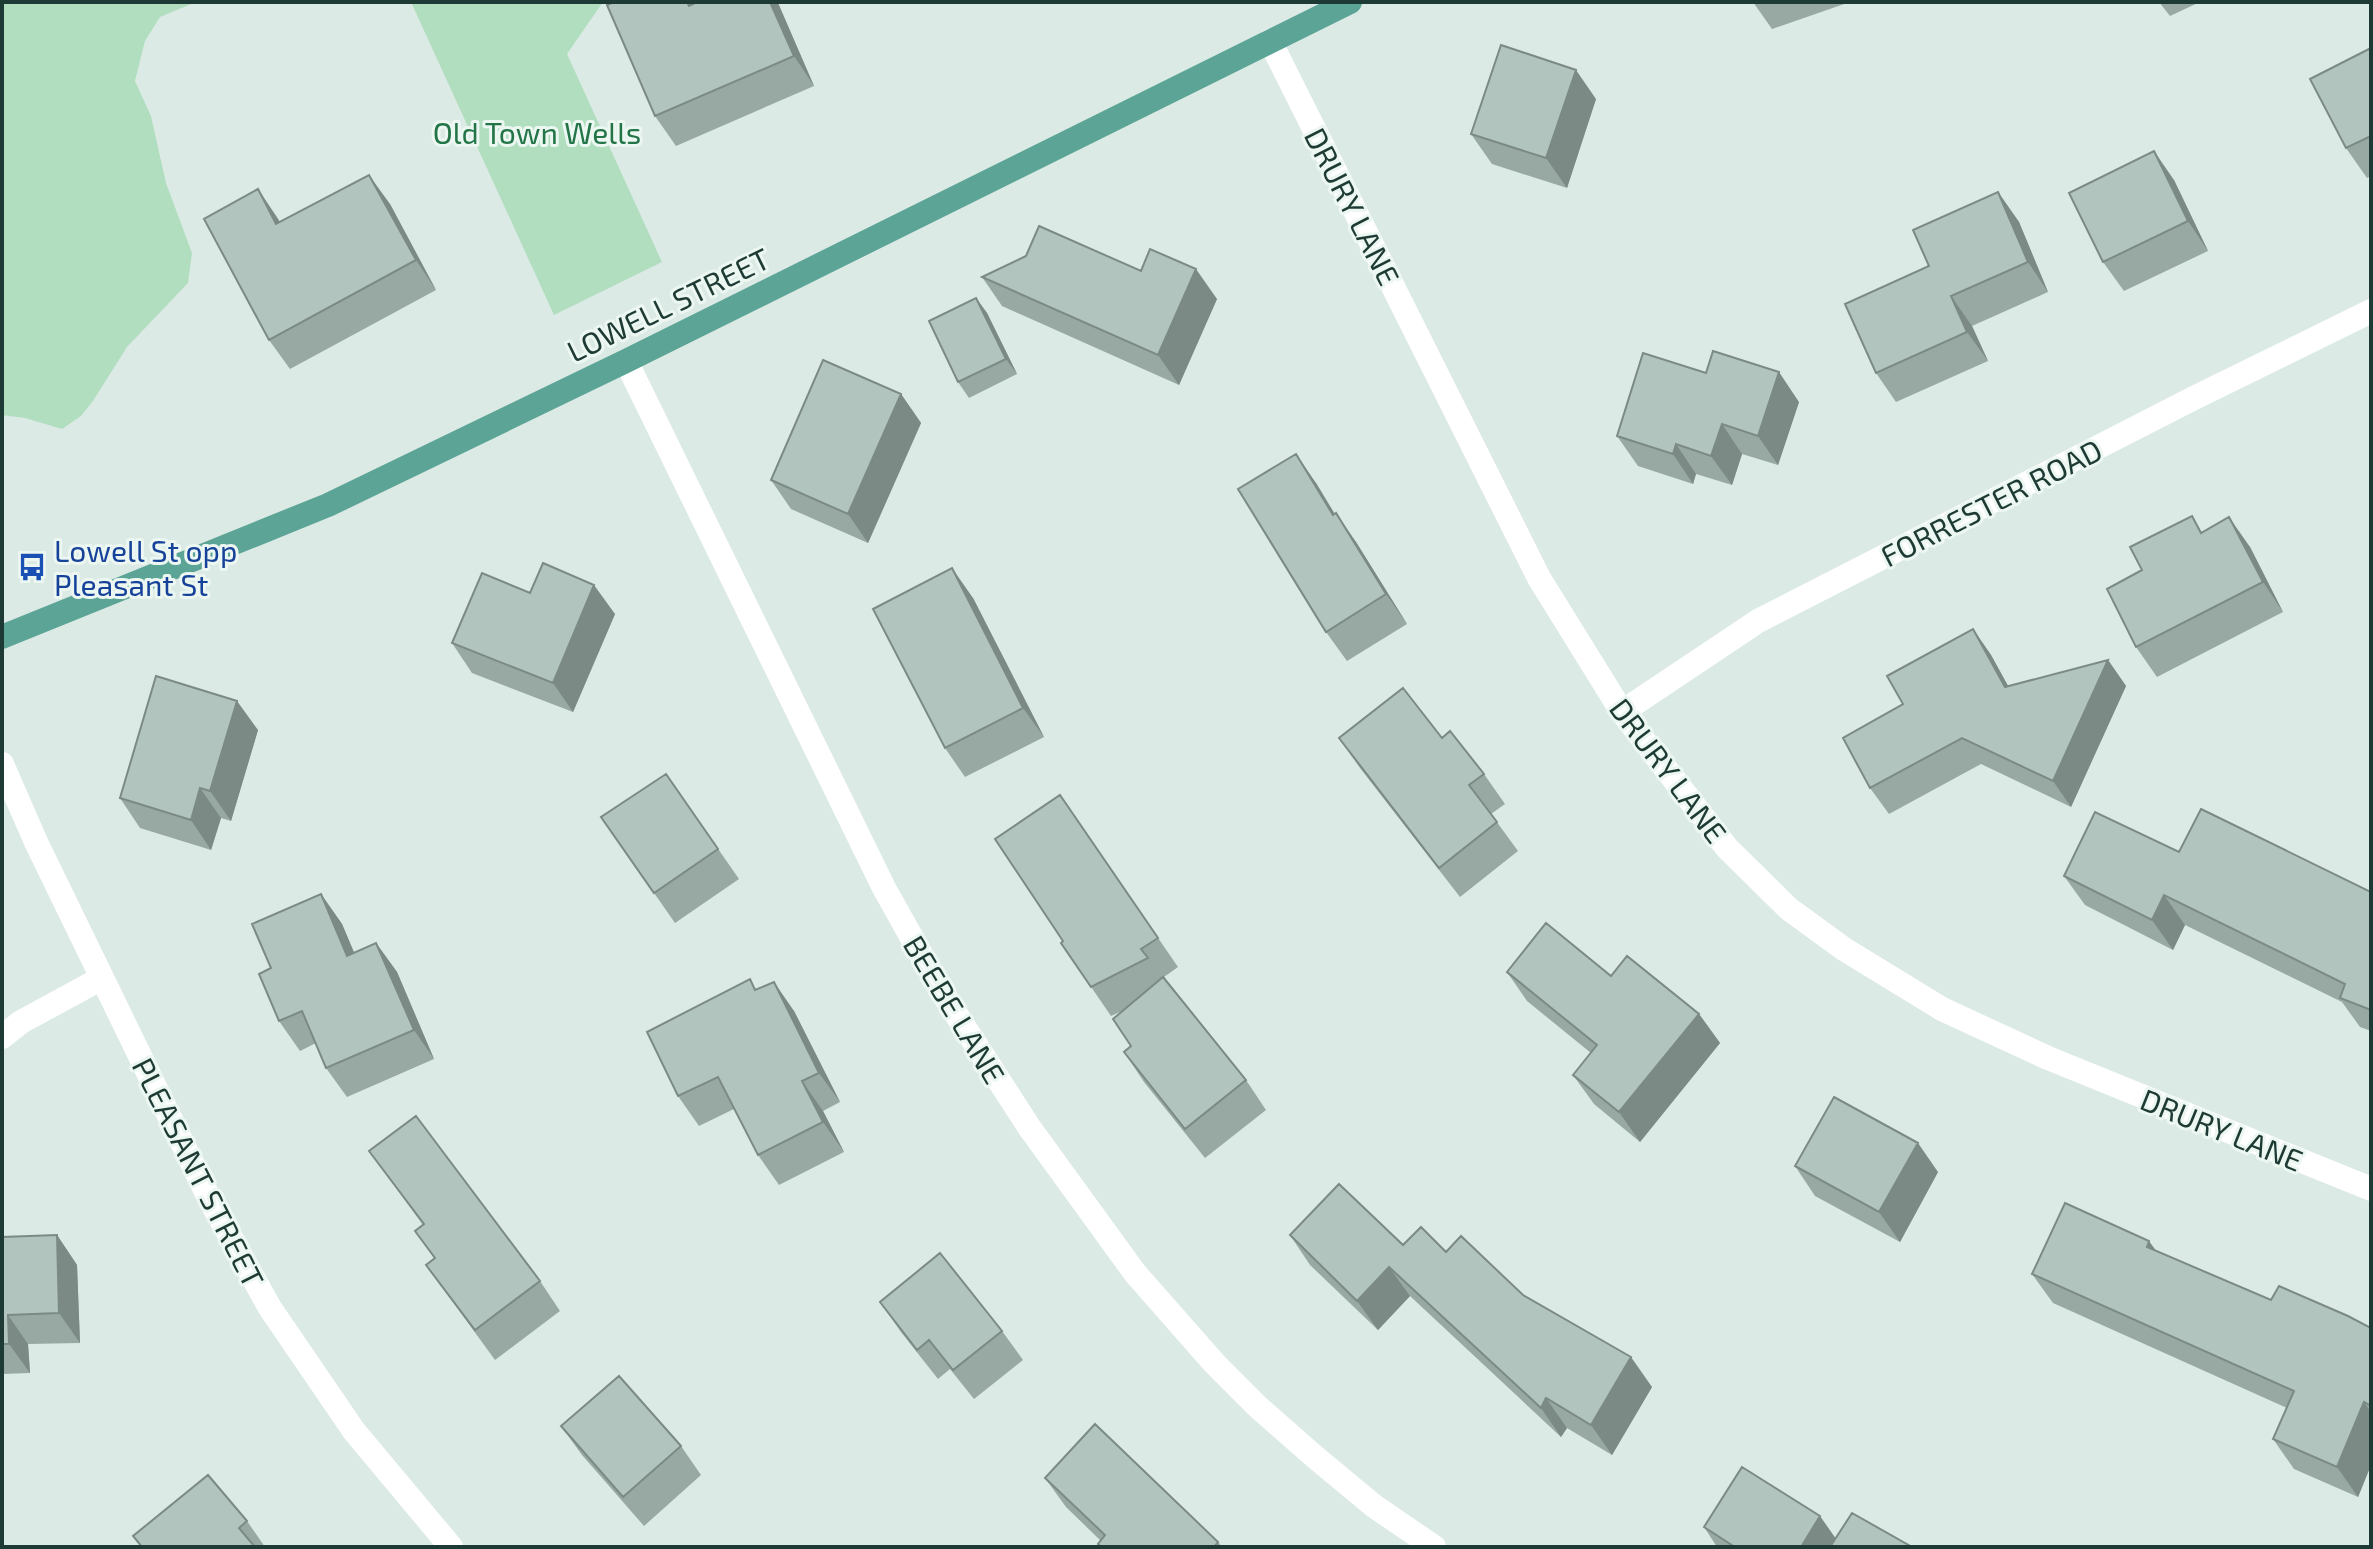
<svg xmlns="http://www.w3.org/2000/svg" width="2373" height="1549" viewBox="0 0 2373 1549" font-family="'Exo 2',sans-serif">
  <style>
    .green { fill: #b2dec0 }
    .lines { fill: none; stroke-linecap: round; stroke-linejoin: round }
    .minor { stroke: #fff; stroke-width: 24 }
    .major { stroke: #5ca596; stroke-width: 24 }
    .wall { fill: #98a9a3 }
    .shaded-wall { fill: #7c8a85 }
    .building { fill: #b1c5be; stroke: #7c8a85; stroke-width: 2 }
    .labels { text-anchor: middle; dominant-baseline: central; stroke-width: 6; stroke-linejoin: round; paint-order: stroke }
    .park-label { font-size: 30px; fill: #237548; stroke: #edf7f2 }
    .street-label { font-size: 30px; fill: #1d3b34; stroke: #edf7f2 }
    .transit-label { font-size: 30px; fill: #164399; stroke: #edf7f2; text-anchor: start }
  </style>
  <rect width="100%" height="100%" fill="#dceae5"/>
  <!-- green -->
  <path class="green" d="M2 2H196L160 17 145 41 135 81 151 116 166 183 192 253 188 283 127 347 93 401 81 416 62 429 25 418 2 415Z
    M411 2H603L567 54 662 262 554 315Z"/>
  <g class="lines">
    <!-- minor -->
    <path class="minor" d="M1270 41 1539 578 1622 712 1727 848 1789 909 1844 949 1942 1009 2048 1058 2371 1189
      M626 361 884 888 945 997 1029 1127 1135 1273 1215 1364 1258 1407 1315 1457 1374 1506 1434 1547
      M1622 712 1758 621 2194 398 2371 311
      M2 764 36 842 210 1200 270 1308 354 1431 451 1547
      M2 1037 21 1022 102 978"/>
    <!-- major -->
    <path class="major" d="M2 637 328 505 626 361 1350 2"/>
  </g>
  <!-- wall -->
  <path class="wall" d="M614 2H777L814 86 676 146 655 116Z
    M1753 2H1850L1772 29Z
    M2159 2H2200L2170 16Z
    M2371 48V176L2367 178 2346 148Z
    M1596 99 1567 188 1492 164 1471 134Z
    M2174 180 2208 251 2124 291 2103 262Z
    M258 189 280 222 390 204 436 290 290 369 269 340Z
    M1998 192 2019 222 2048 292 1972 326 1988 361 1896 402 1876 373 1929 266Z
    M1026 256 1141 271 1217 299 1179 385 1002 306 982 277Z
    M976 298 987 313 1017 374 969 398 958 382Z
    M1706 373 1799 402 1778 465 1742 454 1732 485 1696 474 1693 484 1638 466 1617 436Z
    M901 394 921 423 868 543 791 509 771 480Z
    M1316 483 1335 514 1356 542 1407 624 1347 661 1326 632Z
    M2203 532 2250 547 2283 612 2157 677 2136 647 2142 570Z
    M973 598 1044 737 965 777 945 748Z
    M615 614 573 712 472 673 452 643Z
    M1973 629 1991 655 2008 686 2108 660 2126 686 2071 807 1981 764 1889 814 1870 788 1903 704Z
    M258 730 231 821 221 818 211 850 140 828 120 798Z
    M1339 738 1484 774 1505 804 1491 814 1518 851 1460 897 1360 768Z
    M666 774 739 879 675 923 601 817Z
    M1060 795 1178 967 1164 977 1246 1080 1266 1110 1205 1158 1144 1082 1124 1052 1131 1046 1122 1011 1111 1016 1061 943 1063 941Z
    M2179 852 2371 892V1031L2360 1027 2342 1002 2185 925 2173 950 2085 905 2064 876Z
    M321 894 342 924 354 953 376 943 397 972 434 1059 347 1097 326 1068 316 1043 300 1051 279 1021 271 968Z
    M1507 972 1611 976 1699 1014 1720 1043 1640 1142 1594 1104 1573 1075 1591 1053 1527 1001Z
    M757 989 794 1011 840 1102 823 1111 844 1152 779 1185 758 1155 734 1109 699 1126 678 1096Z
    M369 1151 540 1281 560 1311 495 1360 426 1265 434 1258 415 1231 423 1225Z
    M1795 1166 1938 1172 1900 1242 1815 1196Z
    M57 1235 77 1265 80 1343 28 1344 30 1373 2 1374V1237Z
    M1290 1235 1403 1245 1446 1252 1523 1295 1652 1387 1612 1455 1567 1428 1561 1437 1410 1296 1378 1330 1310 1265Z
    M2156 1251 2271 1300 2371 1328V1465L2358 1497 2294 1469 2273 1439 2287 1408 2053 1303 2032 1274Z
    M880 1302 1002 1331 1023 1360 974 1399 950 1369 938 1379 901 1332Z
    M561 1426 681 1446 701 1475 644 1526 582 1455Z
    M1045 1478 1218 1542 1222 1547H1100L1098 1544 1101 1541 1066 1507Z
    M247 1521 265 1547H141L133 1536Z
    M1704 1527 1836 1538 1912 1547H1717Z"/>
  <!-- shaded-wall -->
  <path class="shaded-wall" d="M770 2H777L779 5 814 86 794 56Z
    M1576 70 1596 99 1567 188 1546 158Z
    M2154 151 2174 180 2208 251 2188 221Z
    M369 175 390 204 436 290 416 260Z
    M258 189 278 219 297 254 276 224Z
    M1998 192 2019 222 2048 292 2028 262Z
    M1196 269 1217 299 1179 385 1158 355Z
    M1951 296 1972 326 1988 361 1967 332Z
    M976 298 987 313 1017 374 1006 359Z
    M1779 372 1799 402 1778 465 1758 436Z
    M901 394 921 423 868 543 848 514Z
    M1722 424 1742 454 1732 485 1711 456Z
    M1676 444 1696 474 1693 484 1673 454Z
    M1296 454 1316 483 1353 545 1333 515Z
    M1336 513 1356 542 1407 624 1386 594Z
    M2229 517 2250 547 2283 612 2263 582Z
    M952 568 973 598 1044 737 1023 708Z
    M594 585 615 614 573 712 553 683Z
    M1973 629 1991 655 2023 713 2005 687Z
    M2108 660 2126 686 2071 807 2053 781Z
    M237 701 258 730 231 821 210 791Z
    M200 788 221 818 211 850 191 820Z
    M321 894 342 924 368 985 347 956Z
    M2164 895 2185 925 2173 950 2152 920Z
    M376 943 397 972 434 1059 414 1030Z
    M774 982 794 1011 840 1102 819 1073Z
    M1699 1014 1720 1043 1640 1142 1619 1112Z
    M802 1081 823 1111 844 1152 823 1122Z
    M1918 1143 1938 1172 1900 1242 1879 1212Z
    M57 1235 77 1265 80 1343 59 1313Z
    M2149 1241 2170 1270 2147 1247Z
    M1389 1267 1410 1296 1378 1330 1357 1301Z
    M8 1315 28 1344 30 1373 9 1344Z
    M1631 1357 1652 1387 1612 1455 1591 1425Z
    M1546 1398 1567 1428 1561 1437 1541 1408Z
    M2364 1402 2371 1412V1465L2358 1497 2337 1467Z
    M1820 1516 1841 1546 1840 1547H1801Z"/>
  <!-- building -->
  <path class="building" d="M614 2H687L689 6 697 2H770L794 56 655 116 607 5Z
    M1501 45 1576 70 1546 158 1471 134Z
    M2371 48V136L2346 148 2310 79Z
    M2154 151 2188 221 2103 262 2069 193Z
    M369 175 416 260 269 340 204 219 258 189 276 224Z
    M1998 192 2028 262 1951 296 1967 332 1876 373 1845 304 1929 266 1913 230Z
    M1039 226 1141 271 1150 249 1196 269 1158 355 982 277 1026 256Z
    M976 298 1006 359 958 382 929 321Z
    M1713 351 1779 372 1758 436 1722 424 1711 456 1676 444 1673 454 1617 436 1643 353 1706 373Z
    M823 360 901 394 848 514 771 480Z
    M1296 454 1333 515 1336 513 1386 594 1326 632 1238 489Z
    M2192 516 2201 533 2229 517 2263 582 2136 647 2107 589 2142 570 2130 547Z
    M543 563 594 585 553 683 452 643 482 573 530 593Z
    M952 568 1023 708 945 748 873 609Z
    M1973 629 2005 687 2108 660 2053 781 1962 738 1870 788 1843 738 1903 704 1887 676Z
    M156 676 237 701 210 791 200 788 191 820 120 798Z
    M1403 688 1442 738 1450 731 1484 774 1469 785 1497 822 1439 868 1339 738Z
    M666 774 718 849 654 893 601 817Z
    M1060 795 1158 938 1141 949 1148 958 1091 987 1061 943 1063 941 995 839Z
    M2201 809 2371 892V1010L2340 998 2345 984 2164 895 2152 920 2064 876 2095 812 2179 852Z
    M321 894 347 956 376 943 414 1030 326 1068 302 1011 279 1021 259 974 271 968 252 924Z
    M1546 923 1611 976 1627 956 1699 1014 1619 1112 1573 1075 1597 1045 1507 972Z
    M1163 977 1246 1080 1185 1129 1124 1052 1131 1046 1113 1019Z
    M750 979 755 990 774 982 819 1073 802 1081 823 1122 758 1155 718 1077 678 1096 647 1032Z
    M1834 1097 1918 1143 1879 1212 1795 1166Z
    M416 1116 540 1281 475 1330 426 1265 435 1258 415 1231 424 1224 369 1151Z
    M1339 1184 1403 1245 1421 1227 1446 1252 1461 1236 1523 1295 1631 1357 1591 1425 1546 1398 1541 1408 1389 1267 1357 1301 1290 1235Z
    M2065 1203 2149 1241 2147 1247 2271 1300 2279 1286 2348 1316 2371 1328V1406L2364 1402 2337 1467 2273 1439 2294 1391 2032 1274Z
    M57 1235 59 1313 8 1315 9 1344H2V1237Z
    M940 1253 1002 1331 953 1370 929 1340 917 1350 880 1302Z
    M619 1376 681 1446 623 1497 561 1426Z
    M1095 1424 1218 1542 1214 1547H1101L1098 1544 1105 1535 1045 1478Z
    M1742 1467 1820 1516 1801 1547H1735L1704 1527Z
    M208 1475 247 1521 239 1528 255 1547H142L133 1536Z
    M1852 1513 1912 1547H1830Z"/>
  <!-- icons -->
  <defs>
    <symbol id="bus-bare" viewBox="-9 -9 18 18"><path d="M-5-6H5V4H4V6H2V4H-2V6H-4V4H-5ZM-3.5-4V0h7V-4ZM-3.5 1.2v1.5H-2V1.2ZM2 1.2v1.5H3.5V1.2Z" fill="#1a4fb4" stroke="#edf7f2" stroke-width="2.5" paint-order="stroke"/></symbol>
  </defs>
  <g fill-rule="evenodd">
    <use href="#bus-bare" x="12" y="547" width="40" height="40"/>
  </g>
  <g class="labels">
    <!-- park labels -->
    <g class="park-label">
      <text x="537" y="132">Old Town Wells</text>
    </g>
    <!-- street labels -->
    <g class="street-label">
      <text transform="translate(1353 206) rotate(63)">DRURY LANE</text>
      <text transform="translate(668 304) rotate(-26)">LOWELL STREET</text>
      <text transform="translate(1991 502) rotate(-27)">FORRESTER ROAD</text>
      <text transform="translate(1669 770) rotate(53)">DRURY LANE</text>
      <text transform="translate(955 1009) rotate(59)">BEEBE LANE</text>
      <text transform="translate(2222 1129) rotate(22)">DRURY LANE</text>
      <text transform="translate(199 1172) rotate(63)">PLEASANT STREET</text>
    </g>
    <!-- transit labels -->
    <g class="transit-label">
      <text x="54" y="550">Lowell St opp<tspan x="54" dy="34">Pleasant St</tspan></text>
    </g>
  </g>
  <!-- border -->
  <rect width="2373" height="1549" fill="none" stroke="#1d3b34" stroke-width="8"/>
</svg>
